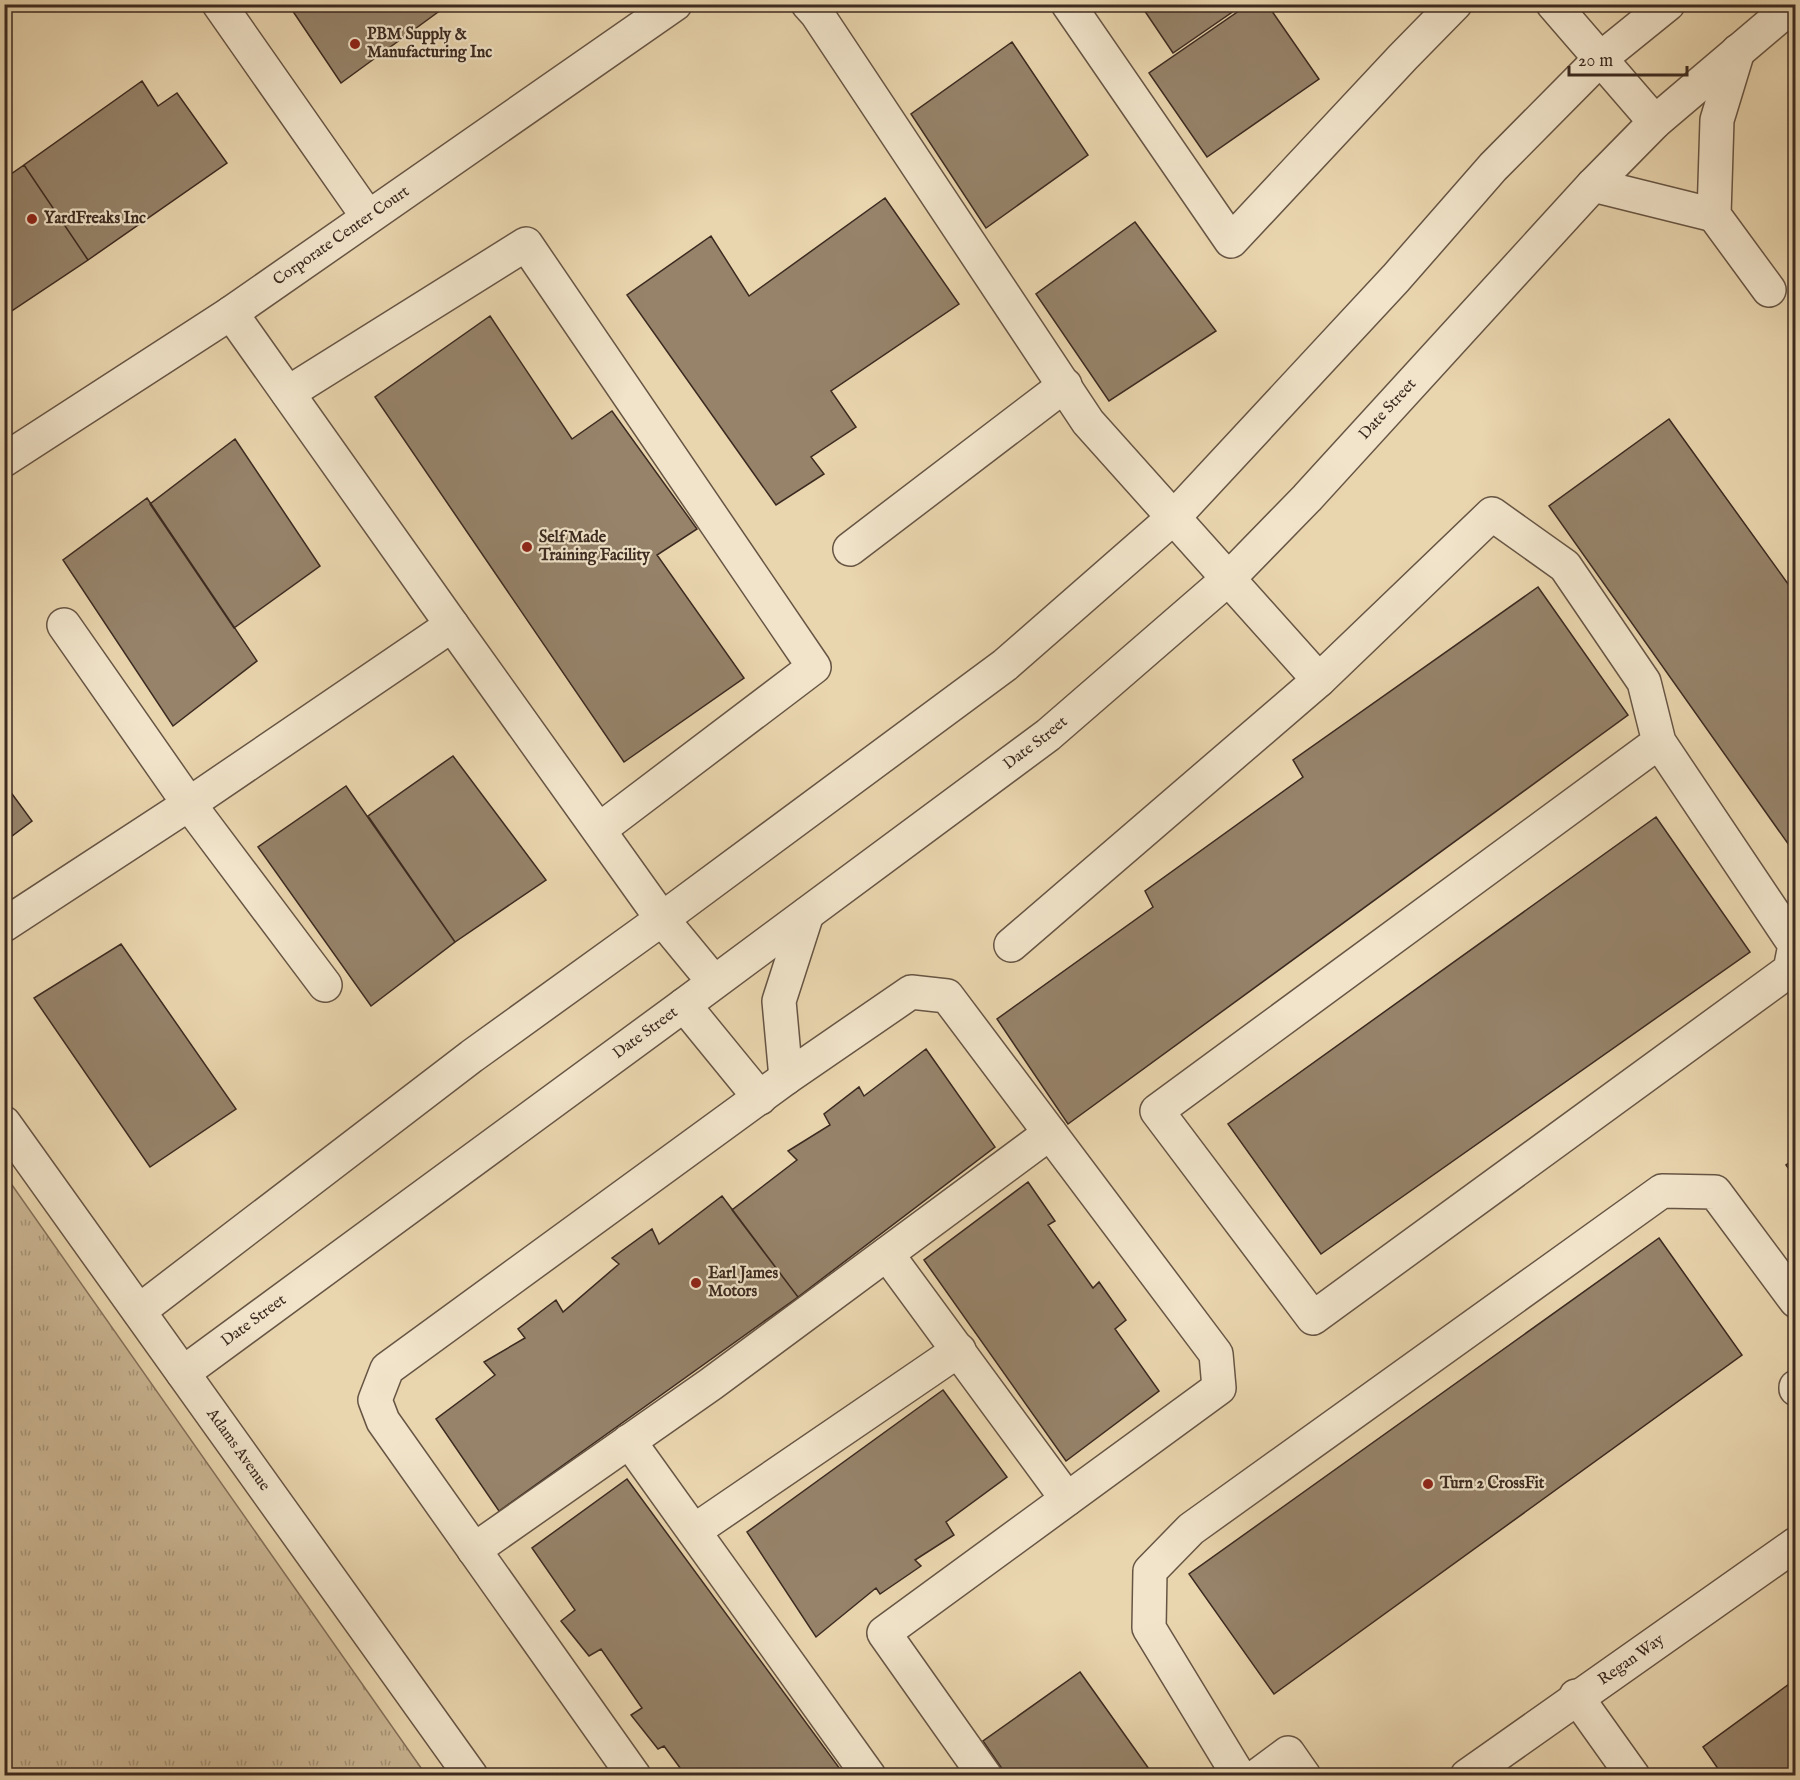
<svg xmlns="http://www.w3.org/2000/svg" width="1800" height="1780" viewBox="0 0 1800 1780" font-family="'IM FELL English',serif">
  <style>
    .grass { fill: url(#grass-tufts); stroke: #84715b; stroke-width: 1.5 }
    .building { fill: #96836a; stroke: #3c2a20; stroke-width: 1.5 }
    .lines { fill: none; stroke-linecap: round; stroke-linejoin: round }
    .minor-casing { stroke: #675544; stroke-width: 36 }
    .minor { stroke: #f1e4ca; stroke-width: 33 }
    .poi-dot { fill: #8f2418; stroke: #f1e4ca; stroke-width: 2 }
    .labels { text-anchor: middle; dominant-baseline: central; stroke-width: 4.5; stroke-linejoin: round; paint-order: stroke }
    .poi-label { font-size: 16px; font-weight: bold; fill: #3c2a20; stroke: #f1e4ca; text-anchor: start }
    .street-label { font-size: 16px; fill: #3c2a20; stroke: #f1e4ca }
  </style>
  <defs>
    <pattern id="grass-tufts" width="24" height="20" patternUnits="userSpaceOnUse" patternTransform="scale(1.5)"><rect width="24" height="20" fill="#ccb896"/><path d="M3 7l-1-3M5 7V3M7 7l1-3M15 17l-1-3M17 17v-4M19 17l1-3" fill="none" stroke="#a7967a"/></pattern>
  </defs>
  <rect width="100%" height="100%" fill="#e9d5ae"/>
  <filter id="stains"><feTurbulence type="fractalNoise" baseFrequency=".00333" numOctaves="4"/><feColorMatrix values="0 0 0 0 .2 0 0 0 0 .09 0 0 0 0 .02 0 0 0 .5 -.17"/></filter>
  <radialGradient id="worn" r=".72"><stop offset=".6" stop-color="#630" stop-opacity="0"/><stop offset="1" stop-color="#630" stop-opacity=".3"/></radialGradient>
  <!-- grass -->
  <path class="grass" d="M5 1175 426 1775H5Z"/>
  <!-- building -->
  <path class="building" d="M288 4H449L341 83Z
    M1140 4H1244L1173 53Z
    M1249 4H1267L1319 79 1207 157 1149 73Z
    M1012 42 1088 155 986 228 911 114Z
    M142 81 158 106 177 93 227 163 88 260 24 165Z
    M24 165 88 260 4 316V179Z
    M885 198 959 304 831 391 856 427 811 457 824 474 776 505 627 295 711 236 749 296Z
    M1135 222 1216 331 1109 401 1036 294Z
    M490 316 572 439 612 411 697 529 657 555 744 678 624 762 375 397Z
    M1669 419 1796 595V855L1549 506Z
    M235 439 320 566 234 628 150 504Z
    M147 498 257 661 173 726 63 560Z
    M1538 587 1628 715 1068 1124 997 1019 1153 907 1145 891 1303 777 1293 760Z
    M453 756 546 880 455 942 368 816Z
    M4 783 32 821 4 842Z
    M346 786 455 942 371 1006 258 847Z
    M1656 817 1750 952 1321 1254 1228 1124Z
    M121 944 236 1109 150 1167 34 998Z
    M926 1049 995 1147 798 1297 732 1210 797 1160 788 1151 830 1125 824 1114 859 1087 864 1096Z
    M1796 1158V1179L1786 1165Z
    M1028 1182 1055 1221 1048 1225 1093 1288 1099 1282 1126 1320 1115 1329 1159 1391 1066 1461 924 1260Z
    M722 1196 798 1297 499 1511 436 1419 495 1375 484 1362 525 1338 518 1329 556 1300 563 1312 619 1264 612 1258 652 1229 659 1244Z
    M1659 1238 1742 1355 1274 1694 1189 1574Z
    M943 1390 1007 1477 946 1522 954 1535 915 1560 921 1566 880 1594 876 1588 816 1637 747 1532Z
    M627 1479 840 1769 831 1776H686L664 1746 658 1749 631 1715 642 1708 601 1649 589 1656 561 1621 575 1610 532 1548Z
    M1080 1672 1154 1776H1007L983 1741Z
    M1796 1679V1776H1723L1703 1747Z"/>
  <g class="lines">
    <defs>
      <g id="minor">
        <path d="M219 4 368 217"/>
        <path d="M808 4 817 14 1088 422 1319 680"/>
        <path d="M1068 4 1231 241 1403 57 1455 4"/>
        <path d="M1553 4 1655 122"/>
        <path d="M1738 51 1717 120 1714 215 1769 290"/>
        <path d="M1593 185 1714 215"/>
        <path d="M231 313 452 625"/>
        <path d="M288 393 526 244 814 667 599 830"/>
        <path id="s1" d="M4 460 231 313 675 4"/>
        <path d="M850 549 1065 385"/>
        <path d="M64 625 189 804 325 985"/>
        <path d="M4 925 189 804 452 625 662 919 714 982"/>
        <path d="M1011 945 1319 680 1492 514 1565 566 1644 682 1659 742 1795 945 1790 970 1313 1318 1157 1111 1659 742"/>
        <path d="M684 1005 760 1098"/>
        <path d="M786 1078 779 1001 807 914"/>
        <path id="s2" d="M4 1123 471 1776"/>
        <path d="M887 1254 1067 1499"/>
        <path d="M139 1311 472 1056 662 919 1005 665 1173 518 1396 278 1493 167 1600 59 1668 4"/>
        <path id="s3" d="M183 1373 684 1005 1048 735 1228 579 1307 498 1593 185 1655 122 1794 4"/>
        <path d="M1796 1387V1389"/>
        <path d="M629 1441 869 1776"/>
        <path d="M694 1531 959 1350"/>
        <path d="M474 1550 711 1384 1050 1133"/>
        <path d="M1576 1696 1633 1776"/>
        <path d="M634 1776 383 1421 375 1400 387 1369 786 1078 911 992 947 996 1216 1354 1219 1388 884 1633 985 1776"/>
        <path d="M1239 1776 1149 1628 1150 1571 1191 1529 1662 1191 1715 1192 1796 1301"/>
        <path d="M1257 1776 1288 1753 1304 1776"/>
        <path id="s4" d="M1467 1776 1796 1544"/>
      </g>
    </defs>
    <!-- minor casing -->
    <use href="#minor" class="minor-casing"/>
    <!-- minor -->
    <use href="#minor" class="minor"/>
  </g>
  <!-- markers -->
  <g class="poi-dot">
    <circle cx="355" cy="44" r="6"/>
    <circle cx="32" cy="219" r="6"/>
    <circle cx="527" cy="547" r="6"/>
    <circle cx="696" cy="1283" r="6"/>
    <circle cx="1428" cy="1484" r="6"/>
  </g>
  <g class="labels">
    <!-- poi labels -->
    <g class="poi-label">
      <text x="367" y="35">PBM Supply &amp;<tspan x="367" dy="18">Manufacturing Inc</tspan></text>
      <text x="44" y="219">YardFreaks Inc</text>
      <text x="539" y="538">Self Made<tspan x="539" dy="18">Training Facility</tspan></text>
      <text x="708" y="1274">Earl James<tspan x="708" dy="18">Motors</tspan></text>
      <text x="1440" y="1484">Turn 2 CrossFit</text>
    </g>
    <!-- street labels -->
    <g class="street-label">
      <text stroke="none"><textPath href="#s1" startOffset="405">Corporate Center Court</textPath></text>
      <text stroke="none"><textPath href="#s3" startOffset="1546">Date Street</textPath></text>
      <text stroke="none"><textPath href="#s3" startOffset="1060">Date Street</textPath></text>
      <text stroke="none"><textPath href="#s3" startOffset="574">Date Street</textPath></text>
      <text stroke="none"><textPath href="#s3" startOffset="88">Date Street</textPath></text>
      <text stroke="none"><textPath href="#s2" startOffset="402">Adams Avenue</textPath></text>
      <text stroke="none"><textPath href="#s4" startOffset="201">Regan Way</textPath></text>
    </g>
  </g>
  <!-- margin -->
  <rect width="1800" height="1780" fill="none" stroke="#e9d5ae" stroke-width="24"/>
  <rect x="6" y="6" width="1788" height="1768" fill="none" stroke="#3c2a20" stroke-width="3"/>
  <rect x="12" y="12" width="1776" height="1756" fill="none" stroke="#3c2a20" stroke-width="1.5"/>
  <!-- scale -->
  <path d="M1569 66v9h118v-9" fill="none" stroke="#3c2a20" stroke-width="3"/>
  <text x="1578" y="66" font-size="18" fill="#3c2a20" stroke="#f1e4ca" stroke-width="4.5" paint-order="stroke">20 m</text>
  <rect width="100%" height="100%" filter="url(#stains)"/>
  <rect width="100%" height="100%" fill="url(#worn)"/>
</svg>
